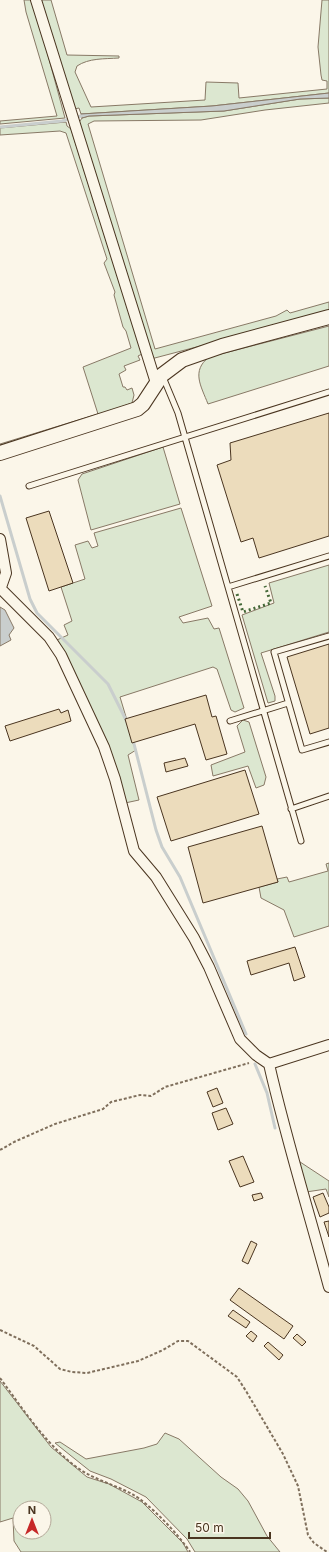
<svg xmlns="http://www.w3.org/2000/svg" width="329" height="1552" viewBox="0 0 329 1552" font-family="Inter,sans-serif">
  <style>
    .green { fill: #dce7d0; stroke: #887966; fill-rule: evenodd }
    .water { fill: #c9cecd; stroke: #887966 }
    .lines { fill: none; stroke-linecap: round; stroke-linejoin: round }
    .stream { stroke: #c9cecd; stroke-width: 3 }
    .building { fill: #ecdcbc; stroke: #4a3520 }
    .lane-casing { stroke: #4a3520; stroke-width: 7 }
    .street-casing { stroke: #4a3520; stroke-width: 12 }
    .secondary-casing { stroke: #4a3520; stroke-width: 16 }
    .path { stroke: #7f6f5c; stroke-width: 2; stroke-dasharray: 3 2; stroke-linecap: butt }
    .lane { stroke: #fbf6e9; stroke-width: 5 }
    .street { stroke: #fbf6e9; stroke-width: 10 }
    .secondary { stroke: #fbf6e9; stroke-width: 14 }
    .hedge { stroke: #436837; stroke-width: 3; stroke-dasharray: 2 3; stroke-linecap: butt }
  </style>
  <rect width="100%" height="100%" fill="#fbf6e9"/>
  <!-- green -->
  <path class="green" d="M24 0H33L65 118 0 124V121L57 116 26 12Z
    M41 0H51L67 55 119 56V58C104 59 89 58 77 66L75 72 91 107 205 100 206 82 238 83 239 98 327 89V81L322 80 321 75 318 47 322 0H329V93L212 106 81 114 79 108 74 109Z
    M329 98V103L265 110 201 120 94 121 88 124 155 349 276 316 287 310 290 313 329 302V312L151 359 78 124 82 118 89 116 224 111 300 99Z
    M66 122 67 126 71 129 142 354 138 356 140 360 124 366 126 370 119 374 123 387H125L127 390 132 388 134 395 132 403 0 450V444L98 414 83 367 131 348 126 331 123 327 114 295 115 292 104 263 107 259 66 133 60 131 0 135V128Z
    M329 326V366L208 404C201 386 191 371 209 357Z
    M163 447 180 504 91 530 78 480 82 474Z
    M181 508 212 606 179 617 183 623 208 618 214 629 219 628 244 708 235 712 231 710 217 669 213 667 120 697 136 750 128 755 139 800 125 803 57 640 68 635 64 625 72 621 61 587 85 579 75 545 88 541 92 548 98 546 94 533Z
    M329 565V632L261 653 275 696V701L268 703 242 615 274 603 269 583Z
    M243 720 249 722 266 777 264 785 256 788 248 766 213 776 211 765 245 752 237 726Z
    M329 863V926L294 937 284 910 261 898 259 887 278 882 277 879 287 877 289 882 328 871 326 864Z
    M294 1158 329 1181V1197L326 1189 306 1192Z
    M0 1381 51 1447 87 1477 109 1484 142 1502 183 1543 188 1552H21L14 1541 13 1518 0 1522ZM20 1508H44V1532H20Z
    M165 1433 179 1439 221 1477 238 1489 248 1501 267 1536 280 1552H195L187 1539 146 1497 111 1479 90 1471 55 1443 60 1442 86 1459 144 1448 157 1444Z"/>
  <!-- water -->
  <path class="water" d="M329 93V98L300 99 224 111 89 116 82 118 81 114 212 106Z
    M0 607 5 610 14 628 9 635 11 640 0 646Z"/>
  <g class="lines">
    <!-- stream -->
    <path class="stream" d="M0 127 62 121 81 116
      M0 496 30 599 37 613 108 684 127 722
      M133 740 156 830 162 847 180 877 246 1034
      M255 1064 267 1093 275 1128"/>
  </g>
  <!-- building -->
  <path class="building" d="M329 413V536L259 558 253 538 241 542 217 465 231 460 230 443Z
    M49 511 73 583 49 591 26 518Z
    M329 644V728L310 734 287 657Z
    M206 695 212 717 216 716 227 754 206 760 195 724 132 743 125 719Z
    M59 709 61 713 68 710 71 721 10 741 5 726Z
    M185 758 188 766 166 772 164 763Z
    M245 770 259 814 171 841 157 797Z
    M262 826 278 882 203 903 188 847Z
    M295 947 305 977 294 981 289 963 251 975 247 961Z
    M217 1088 223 1103 213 1107 207 1092Z
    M226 1108 233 1124 218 1130 212 1113Z
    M243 1156 254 1182 240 1187 229 1161Z
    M261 1193 263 1198 254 1201 252 1195Z
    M323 1193 329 1207V1213L320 1217 313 1197Z
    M329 1221V1237L324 1222Z
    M251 1241 257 1244 248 1264 242 1261Z
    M239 1288 293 1326 284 1339 230 1300Z
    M233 1310 250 1322 246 1328 228 1316Z
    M251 1331 257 1336 253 1342 246 1336Z
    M297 1334 306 1342 302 1346 293 1338Z
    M268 1342 283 1355 279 1360 264 1346Z"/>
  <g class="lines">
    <defs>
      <path id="lane" d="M163 377 178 413 301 841
        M29 486 329 392
        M228 587 329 556
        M329 636 274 652 302 750 329 742
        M230 721 288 703
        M291 809 329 796"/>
      <path id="street" d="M36 0 156 383
        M0 539 6 573 0 590
        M1 589 49 637 61 655 104 747 115 779 134 851 156 877 194 938 209 967 240 1039 256 1055 269 1064C286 1139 309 1212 329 1287
        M269 1064 329 1045"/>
      <path id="secondary" d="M0 453 137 409 143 404 162 375 182 360 222 346 329 317"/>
    </defs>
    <!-- lane casing -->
    <use href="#lane" class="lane-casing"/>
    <!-- street casing -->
    <use href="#street" class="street-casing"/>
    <!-- secondary casing -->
    <use href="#secondary" class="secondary-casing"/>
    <!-- path -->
    <path class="path" d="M0 1150 14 1142 55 1124 103 1109 111 1102 140 1095 151 1096 165 1087 249 1063
      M0 1330 34 1346 60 1369 72 1372 87 1373 138 1361 163 1350 178 1341H188L237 1377 246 1391 283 1454 298 1486 308 1535 314 1543 327 1552
      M0 1378C23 1409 44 1442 75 1466 92 1479 113 1484 132 1494 149 1503 180 1536 190 1552"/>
    <!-- lane -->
    <use href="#lane" class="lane"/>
    <!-- street -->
    <use href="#street" class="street"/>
    <!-- secondary -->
    <use href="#secondary" class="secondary"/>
    <!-- hedge -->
    <path class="hedge" d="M237 594 243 612 271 603 265 586"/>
  </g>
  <!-- north arrow -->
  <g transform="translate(32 1520)"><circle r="19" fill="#fbf6e9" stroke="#b4a999"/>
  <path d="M0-3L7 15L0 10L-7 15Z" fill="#c62828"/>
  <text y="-6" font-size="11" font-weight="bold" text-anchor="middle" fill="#4a3520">N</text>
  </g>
  <!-- scale -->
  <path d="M189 1532v6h81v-6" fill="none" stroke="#4a3520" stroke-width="2"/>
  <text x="195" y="1532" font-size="12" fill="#4a3520" stroke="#fbf6e9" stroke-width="3" paint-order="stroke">50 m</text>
</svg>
